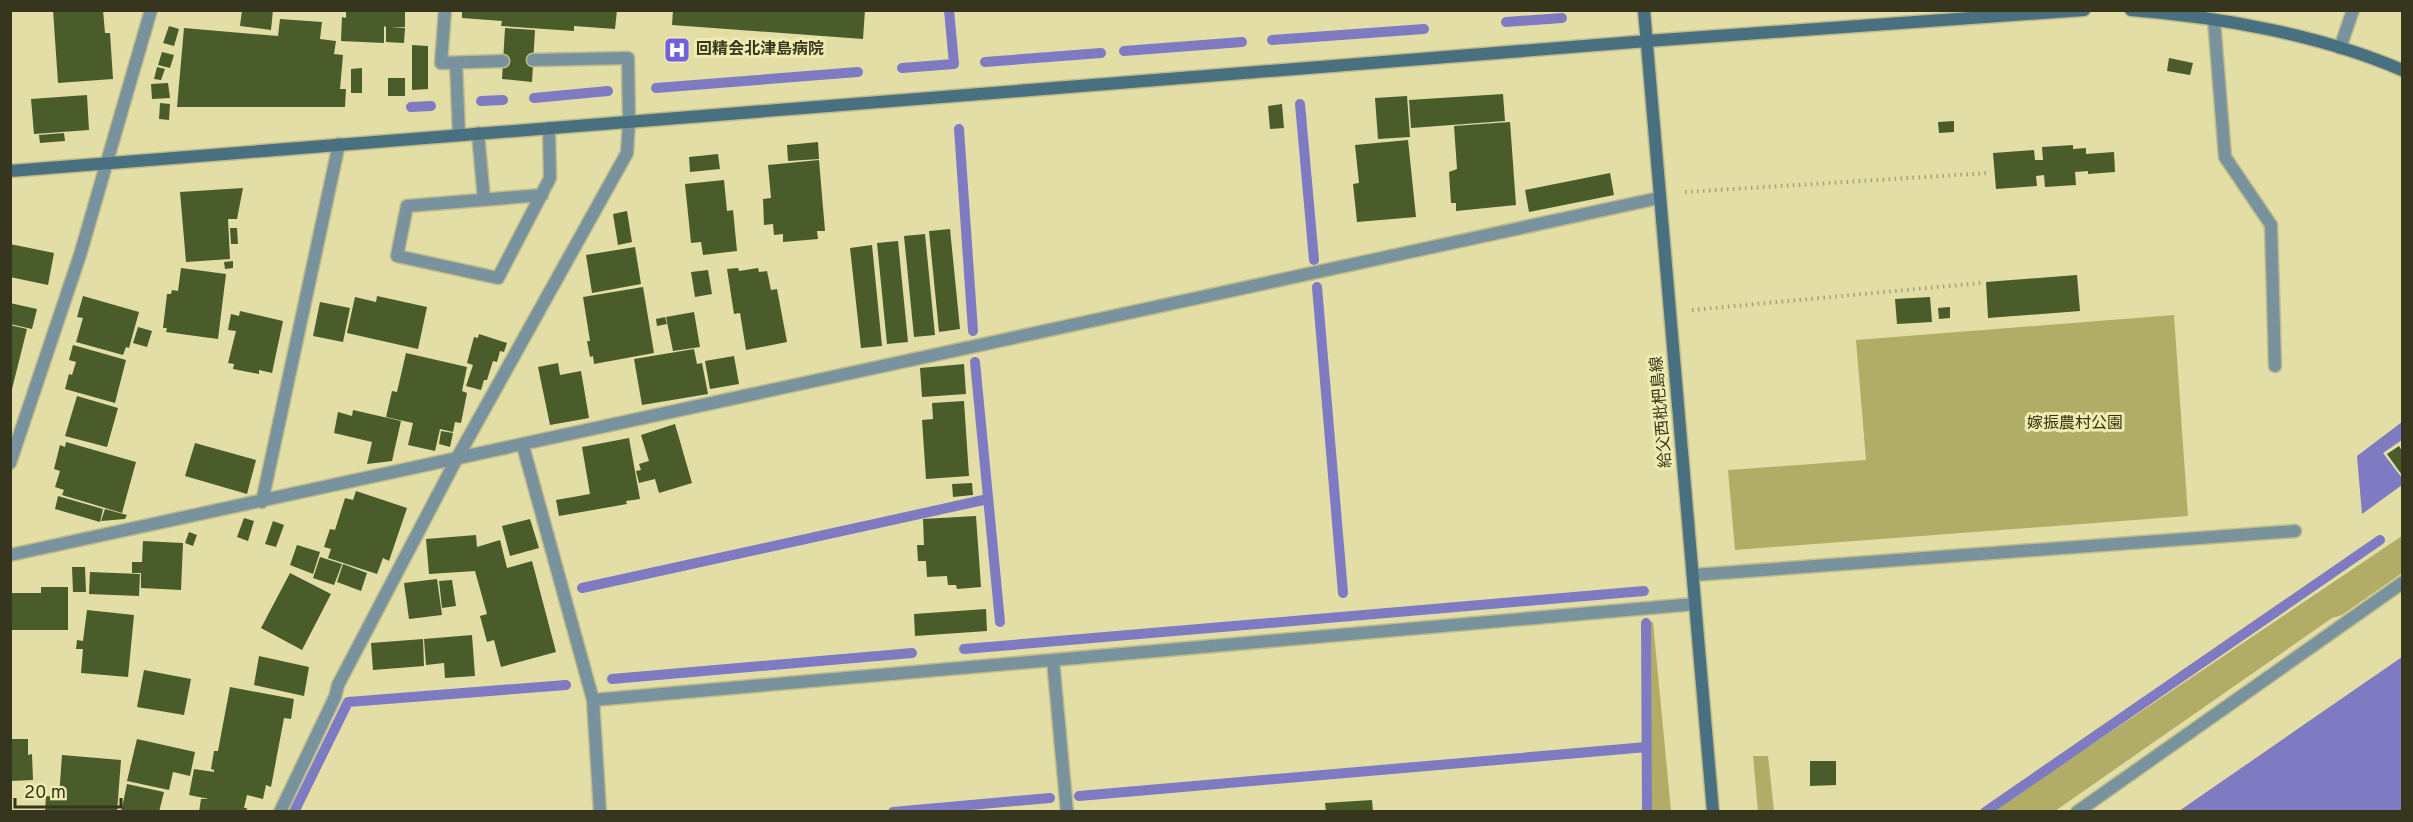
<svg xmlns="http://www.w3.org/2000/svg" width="2413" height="822" viewBox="0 0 2413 822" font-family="Overpass,'Noto Sans JP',sans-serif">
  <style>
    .green { fill: #b1ad66 }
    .water { fill: #7f7bc3 }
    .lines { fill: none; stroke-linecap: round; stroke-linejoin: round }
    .stream { stroke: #7f7bc3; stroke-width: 10 }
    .building { fill: #4b5c2b }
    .lane-casing { stroke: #c0bc8a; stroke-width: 15 }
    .street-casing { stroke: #c0bc8a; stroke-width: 15 }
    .secondary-casing { stroke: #c0bc8a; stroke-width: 15 }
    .path { stroke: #a5a275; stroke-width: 4; stroke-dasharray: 1.5 4.5; stroke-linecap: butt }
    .lane { stroke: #79939e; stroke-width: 12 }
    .street { stroke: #79939e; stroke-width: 12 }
    .secondary { stroke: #497080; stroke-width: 12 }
    .labels { text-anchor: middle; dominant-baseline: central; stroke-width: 6; stroke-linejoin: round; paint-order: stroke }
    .poi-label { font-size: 16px; font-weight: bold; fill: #36351d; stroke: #efecb1; text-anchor: start }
    .street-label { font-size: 16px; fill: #36351d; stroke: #efecb1 }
    .park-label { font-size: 16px; fill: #35320d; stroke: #efecb1 }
  </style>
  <rect width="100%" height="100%" fill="#e2dea5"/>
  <!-- green -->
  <path class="green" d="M2174 315 2188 516 1735 550 1728 470 1866 460 1856 340Z
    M2402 536V573L2342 615 2332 618 2055 811H1993Z
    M1648 622H1653L1671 811H1651Z
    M1753 756H1768L1774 811H1758Z"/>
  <!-- water -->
  <path class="water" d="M2402 422V440L2383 453 2402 478V485L2362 514 2357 456Z
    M2402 657V811H2179Z"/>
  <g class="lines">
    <!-- stream -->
    <path class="stream" d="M1506 22 1562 18
      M1272 40 1424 29
      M1124 51 1242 42
      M985 62 1101 53
      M902 68 954 64 949 10
      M656 88 858 72
      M534 98 608 91
      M481 101 503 100
      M1300 104 1314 260
      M411 107 431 106
      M959 129 973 331
      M1317 287 1343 593
      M975 362 1000 622
      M582 588 988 499
      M1646 623 1647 812
      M964 649 1644 591
      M612 679 912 653
      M1079 796 1647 747
      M294 812 348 702 566 685
      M893 812 1050 798
      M1985 812 2380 540"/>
  </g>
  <!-- building -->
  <path class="building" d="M53 10H103L105 33H110L113 79 58 83Z
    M242 10H273L271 30 240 26Z
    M346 10H405V27H391L405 28 404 43 386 42V27L384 26V43L341 41 342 17 346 18Z
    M462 10H617L615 29 574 26V31L501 26 502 21 462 18Z
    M673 10H865L863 39 672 25Z
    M280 19 322 22 320 39 336 41 334 54 343 55 340 89H346L345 107H177L184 28 278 36Z
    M169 26 179 29 174 46 163 43Z
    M505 28 535 30 532 82 502 79Z
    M412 45 428 46V89L412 90Z
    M162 52 174 55 170 68 158 65Z
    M2169 58 2193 63 2190 75 2167 71Z
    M157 67 165 69 161 80 154 79Z
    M362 68V93H351V69Z
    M388 78H405V96H388Z
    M168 83 170 98 152 99 151 84Z
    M1503 94 1505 121 1411 128 1409 100Z
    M87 95 89 130 34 134 31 99Z
    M1407 96 1410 137 1378 139 1375 98Z
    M160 103 170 104 169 120 159 119Z
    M1282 104 1284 128 1270 129 1268 106Z
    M1954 121V132L1939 133 1938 122Z
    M1510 122 1516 205 1456 211V203H1451L1449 172 1457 169 1454 126Z
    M64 133 65 141 40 143 39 135Z
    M1408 140 1416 217 1357 222 1353 184 1359 183 1355 145Z
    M818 142 819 159 788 161 787 145Z
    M2073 145V149L2086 148V154L2114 152 2115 172 2088 174V171L2075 172 2076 185 2045 187 2044 175 2036 176 2037 186 1996 189 1993 153 2034 150 2035 160H2043L2042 147Z
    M718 154 720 169 690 172 689 157Z
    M819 160 825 231H817L818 239 783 242V234L774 235 773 224 764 225 763 199 771 198 768 165Z
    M1610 173 1614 195 1529 212 1525 190Z
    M724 180 727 211 733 210 737 251 703 255 701 242 691 243 685 184Z
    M243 188 237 219H228L230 259 186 262 180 192Z
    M627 211 632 242 618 245 613 214Z
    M230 228H237L238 244H231Z
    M950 229 960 329 939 332 929 231Z
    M925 234 935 335 914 337 904 236Z
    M898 241 908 342 887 344 877 243Z
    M10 244 54 253 48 285 10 277Z
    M872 245 882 346 861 348 850 248Z
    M635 247 641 284 592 293 586 255Z
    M233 261V268L225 269 224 262Z
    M181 268 226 274 218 339 166 332 167 328H163L167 294H171L172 290 178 291Z
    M738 268 739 271 758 268 759 272 767 271 771 290 777 289 787 342 746 350 740 313 734 314 727 269Z
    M708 270 712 294 695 297 691 272Z
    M2077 275 2080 311 1988 318 1986 282Z
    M643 287 654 353 594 364 593 356 590 357 587 341H590L583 297Z
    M83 296 139 312 129 348 126 347 123 355 76 342 83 318 77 317Z
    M377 296 427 307 418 349 347 333 355 297 376 302Z
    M1930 297 1932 322 1897 324 1895 299Z
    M320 302 350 308 343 342 313 336Z
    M10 303 37 309 32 329 10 324Z
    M1950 307V318L1939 319 1938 308Z
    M240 311 283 321 272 373 259 370V374L233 369 234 364 228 363 236 331 228 330 231 314 239 316Z
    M694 312 700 347 673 351 666 317Z
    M665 317 667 324 657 326 656 319Z
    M10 325 27 329 11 393H10Z
    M138 327 152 331 147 347 133 343Z
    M479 334 507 343 504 352 500 351 497 362 493 361 487 380H484L481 390 466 386 473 365 467 363 474 337 478 338Z
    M73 345 126 360 115 403 65 389 69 374 72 375 76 362 69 360Z
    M694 349 697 364 702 363 708 394 642 405 634 359Z
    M406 353 467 367 462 391 467 393 461 423 455 422 453 432 440 429 435 451 408 445 413 423 386 417 392 391 397 392Z
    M734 356 739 384 710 389 705 361Z
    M558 363 560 375 581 371 589 418 550 425 538 367Z
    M964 364 966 394 922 397 920 368Z
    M77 396 118 408 107 447 65 436Z
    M964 401 969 476 926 479 922 420 933 419 932 403Z
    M353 410 401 421 392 461 367 464 372 442 334 433 338 412 352 416Z
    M675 424 692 483 659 493 655 479 639 483 636 471 641 470 639 464 649 461 641 435Z
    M441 431 453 433 450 447 439 444Z
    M629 438 640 499 626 501 627 504 559 516 556 500 590 494 582 447Z
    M66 442 136 462 122 513 62 495 64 490 55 487 60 471 54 469 60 445 65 447Z
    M195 443 256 460 247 494 185 476Z
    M2399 446 2402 451V475L2387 454Z
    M972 483 973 495 953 497 952 484Z
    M356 491 407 508 389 561 383 558 377 574 328 558 331 549 324 547 330 529 335 530 345 498 353 500Z
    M58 496 103 509 100 522 55 509Z
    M105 509 127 515 125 519 101 521Z
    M976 516 981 587 957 589 956 585H948L947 576 927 577 926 561H918L917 545H924L923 519Z
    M244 518 254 521 248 541 237 537Z
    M530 519 539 548 510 556 502 526Z
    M273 521 284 525 276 547 265 544Z
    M189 532 197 535 193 546 185 543Z
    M476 535 477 547 500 540 507 568 532 561 556 652 501 667 494 640 487 642 480 616 487 614 475 571 429 574 426 539Z
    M143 541 183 543 181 590 141 588V573H132V562H142Z
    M297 545 320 552 313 574 290 565Z
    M320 557 342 564 334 585 313 578Z
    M343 564 367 573 361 591 337 582Z
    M72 567H85L86 592H73Z
    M90 572 140 574 139 596 89 594Z
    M290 573 331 594 302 650 261 628Z
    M437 579 442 615 409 619 404 583Z
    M452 580 456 606 442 608 439 581Z
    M41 587H68V630H10V593H41Z
    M986 609 987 631 915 636 914 614Z
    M87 610 134 615 128 677 81 673 83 649H76L77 640 83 641Z
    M472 635 475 676 445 678 444 663 426 665 424 639Z
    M423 639 424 666 373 670 371 643Z
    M259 656 309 667 304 696 254 685Z
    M144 670 191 679 184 715 137 707Z
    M230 687 294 699 291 719 284 718 271 787 266 785 263 799 247 795 244 808H247L246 812H199L201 799H209L189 795 194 769 214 772V770L211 769 214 751H218Z
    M10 739H28V755L32 754 33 780 10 781Z
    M137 739 195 752 190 776 173 772 169 790 127 781Z
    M62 755 121 760 117 812H45L46 796 59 797Z
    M1810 761H1836V785L1810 786Z
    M127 784 164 792 159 812H121Z
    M1372 800 1373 812H1326L1325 803Z"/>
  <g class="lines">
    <defs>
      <path id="lane" d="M445 10 441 63 503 61
        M2214 20 2225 157 2271 225 2275 366
        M533 60 628 58 629 121
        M456 63 459 135
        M478 133 484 200
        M542 195 407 206 397 256 498 278 550 178 549 128"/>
      <path id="street" d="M2340 48 2353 10
        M523 446 593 700 600 812
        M10 463 80 255 151 10
        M262 502 339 144
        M10 555 1659 198
        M1693 575 2295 531
        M1053 660 1067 812
        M593 700 1695 604
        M280 812 335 697 338 685 456 460 627 153 629 121
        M2077 812 2402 583"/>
      <path id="secondary" d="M1644 10 1713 812
        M2131 10C2220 17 2321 35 2402 70
        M10 171 1647 41 2084 10"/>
    </defs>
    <!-- lane casing -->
    <use href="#lane" class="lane-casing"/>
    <!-- street casing -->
    <use href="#street" class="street-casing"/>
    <!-- secondary casing -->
    <use href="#secondary" class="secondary-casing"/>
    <!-- path -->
    <path class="path" d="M1685 192 1989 173
      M1692 310 1981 283"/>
    <!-- lane -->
    <use href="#lane" class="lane"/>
    <!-- street -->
    <use href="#street" class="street"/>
    <!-- secondary -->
    <use href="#secondary" class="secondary"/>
  </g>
  <!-- icons -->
  <defs>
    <symbol id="hospital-square" viewBox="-11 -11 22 22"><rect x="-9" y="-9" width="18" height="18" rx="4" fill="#7261dc" stroke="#efecb1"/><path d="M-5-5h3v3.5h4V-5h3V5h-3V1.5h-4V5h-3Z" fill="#fff"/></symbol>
  </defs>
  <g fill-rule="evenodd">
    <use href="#hospital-square" x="662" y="35" width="30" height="30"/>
  </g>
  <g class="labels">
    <!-- poi labels -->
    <g class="poi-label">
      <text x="696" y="50">回精会北津島病院</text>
    </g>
    <!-- street labels -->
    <g class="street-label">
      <text transform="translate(1662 412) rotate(-95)">給父西枇杷島線</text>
    </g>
    <!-- park labels -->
    <g class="park-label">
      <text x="2075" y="424">嫁振農村公園</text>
    </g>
  </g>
  <!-- border -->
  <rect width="2413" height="822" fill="none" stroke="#36351d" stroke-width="24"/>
  <!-- scale -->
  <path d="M15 798v9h106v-9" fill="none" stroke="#36351d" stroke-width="3"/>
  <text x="24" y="798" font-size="18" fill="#36351d" stroke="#efecb1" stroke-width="4.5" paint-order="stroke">20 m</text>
</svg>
